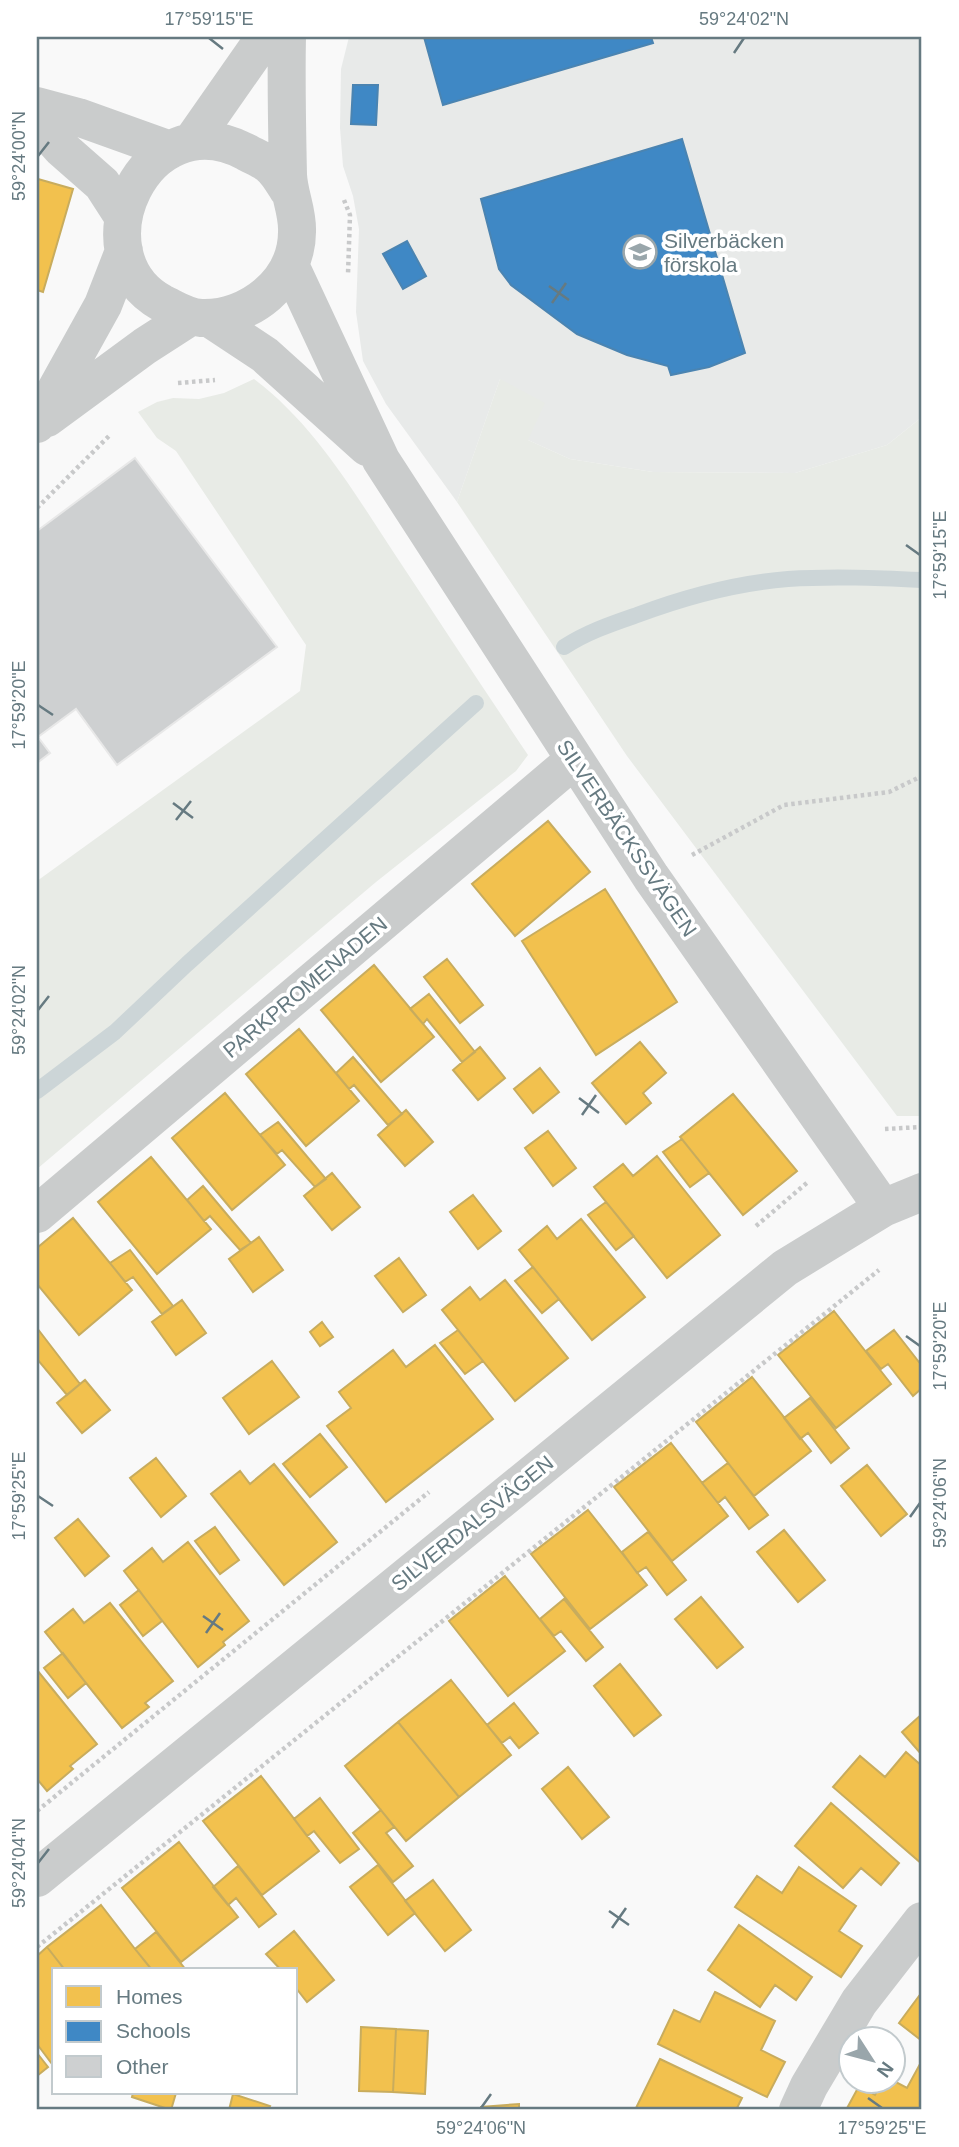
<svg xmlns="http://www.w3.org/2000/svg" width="959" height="2147" viewBox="0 0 959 2147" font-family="Helvetica,sans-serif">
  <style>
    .built { fill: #e8eae9 }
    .green { fill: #e8ebe6 }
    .homes { fill: #f2c14e; stroke: #c8ac5d; stroke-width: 2 }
    .schools { fill: #3f88c5; stroke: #4b84b1; stroke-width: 2 }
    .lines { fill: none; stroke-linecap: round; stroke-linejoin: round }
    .stream { stroke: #ccd5d7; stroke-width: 16 }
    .building { fill: #ced0d1; stroke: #e8e8e8; stroke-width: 2 }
    .path { stroke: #c8c9ca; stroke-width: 4.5; stroke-dasharray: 3.5 3.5; stroke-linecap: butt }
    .street { stroke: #cacccc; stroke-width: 38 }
    .ticks { fill: none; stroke: #667a81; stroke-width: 2.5 }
    .labels { text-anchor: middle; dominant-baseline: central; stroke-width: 7; stroke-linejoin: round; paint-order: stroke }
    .poi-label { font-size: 21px; fill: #667a81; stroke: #fff; text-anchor: start }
    .street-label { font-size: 21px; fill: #667a81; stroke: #fff }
    .neatline { fill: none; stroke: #667a81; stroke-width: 2.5 }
    .ticks-label { font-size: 18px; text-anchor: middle; fill: #667a81 }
  </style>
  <rect width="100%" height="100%" fill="#f9f9f9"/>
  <!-- built -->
  <path class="built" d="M349 37H922V417L887 445 795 473 653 472 570 459 528 440 500 379 457 502 386 404 363 361 356 312 359 229 353 196 343 166 340 128 341 69Z"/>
  <!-- green -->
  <path class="green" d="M254 379C315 425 353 491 394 553 439 621 483 688 528 755L516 771 376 882 37 1169V881L300 691 306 645 176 451 157 438 138 412 157 402 173 398 199 399 224 393Z
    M500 379 545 403 528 440 570 459 653 472 795 473 887 445 922 417V1116H897L627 756 457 502Z"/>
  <!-- homes -->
  <path class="homes" d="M38 179 73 189 43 292 37 290Z
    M548 821 590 872 515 936 472 884Z
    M605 889 677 1002 596 1055 522 941Z
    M447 959 483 1005 460 1023 424 977Z
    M374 965 434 1037 381 1082 321 1010Z
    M429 994 475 1052 462 1062 427 1019 423 1024 410 1009Z
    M299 1029 359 1101 306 1146 246 1074Z
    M640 1042 666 1073 643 1093 651 1103 626 1124 592 1083Z
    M480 1047 505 1078 478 1100 453 1070Z
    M353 1057 402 1114 388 1125 354 1085 349 1089 336 1073Z
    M540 1068 559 1092 533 1113 514 1089Z
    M225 1093 285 1165 232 1210 172 1138Z
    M733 1094 797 1171 743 1215 680 1137Z
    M406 1110 433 1142 405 1166 378 1135Z
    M278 1122 326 1179 315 1187 282 1150 277 1154 260 1135Z
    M548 1131 576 1168 553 1186 525 1148Z
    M682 1139 709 1173 690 1187 663 1152Z
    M657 1156 720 1235 667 1278 594 1187 623 1164 633 1176Z
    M151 1157 211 1229 157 1274 98 1202Z
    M332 1173 360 1207 332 1230 304 1196Z
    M203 1186 251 1243 240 1250 210 1216 204 1221 187 1200Z
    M473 1195 501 1231 478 1249 450 1212Z
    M606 1202 634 1236 616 1250 588 1215Z
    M73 1218 132 1290 79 1335 37 1284V1248Z
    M581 1219 645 1297 592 1340 519 1250 547 1226 557 1239Z
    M259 1237 283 1270 253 1292 229 1259Z
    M130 1250 173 1306 162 1314 133 1277 125 1282 110 1263Z
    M399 1258 426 1295 403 1312 375 1276Z
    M533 1267 559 1299 542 1313 515 1281Z
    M505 1280 568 1358 515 1401 442 1310 470 1287 480 1300Z
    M182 1300 206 1333 176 1355 152 1322Z
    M834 1311 891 1384 836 1428 778 1355Z
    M322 1322 333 1337 320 1346 310 1332Z
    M37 1328 80 1384 67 1395 37 1359Z
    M458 1330 483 1361 465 1374 440 1343Z
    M894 1330 922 1366V1388L913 1396 888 1364 881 1369 866 1351Z
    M435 1345 493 1419 386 1502 327 1426 351 1408 339 1392 393 1350 406 1367Z
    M272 1361 299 1397 249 1434 223 1398Z
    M752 1377 811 1451 754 1496 696 1422Z
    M85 1380 110 1410 82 1433 57 1403Z
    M810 1398 849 1448 831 1463 808 1433 800 1439 784 1418Z
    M320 1434 347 1467 310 1497 283 1464Z
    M671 1443 728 1516 672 1561 614 1487Z
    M156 1458 186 1496 161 1517 130 1478Z
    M728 1463 768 1515 749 1529 725 1497 718 1503 702 1483Z
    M274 1464 337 1542 284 1585 211 1494 240 1471 250 1484Z
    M867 1465 907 1514 881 1536 841 1486Z
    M588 1510 647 1585 590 1629 531 1554Z
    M78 1519 109 1556 85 1576 55 1538Z
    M215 1527 239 1560 220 1574 195 1541Z
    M784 1530 825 1580 798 1602 757 1552Z
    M648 1532 686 1580 667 1595 646 1567 637 1573 622 1552Z
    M188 1542 249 1621 223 1642 225 1645 198 1667 124 1571 152 1548 163 1562Z
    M505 1576 565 1651 508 1696 449 1621Z
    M139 1590 162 1621 143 1636 120 1605Z
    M701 1597 743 1647 717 1668 675 1619Z
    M564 1599 603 1647 586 1661 561 1631 554 1636 540 1619Z
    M110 1603 173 1681 145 1703 149 1707 122 1728 45 1632 73 1609 84 1623Z
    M63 1653 86 1683 68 1698 44 1668Z
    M620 1664 661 1715 634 1736 594 1686Z
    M37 1670 97 1744 70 1766 73 1769 47 1791 37 1779Z
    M451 1680 511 1755 459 1797 398 1722Z
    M514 1703 538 1733 519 1748 510 1737 502 1743 487 1725Z
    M922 1714V1755L902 1732Z
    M398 1722 459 1797 406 1841 345 1766Z
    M906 1752 922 1766V1864L833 1787 860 1756 885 1777Z
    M568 1767 609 1817 582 1839 542 1789Z
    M261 1776 319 1851 262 1895 203 1821Z
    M320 1798 359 1849 340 1863 314 1831 307 1836 294 1819Z
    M831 1803 899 1863 881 1885 861 1868 843 1888 795 1846Z
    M381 1810 394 1827 386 1833 413 1866 393 1882 353 1833Z
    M179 1842 238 1917 181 1962 122 1888Z
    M378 1865 415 1913 388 1935 350 1887Z
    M238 1866 276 1914 259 1927 236 1898 228 1905 213 1887Z
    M799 1867 856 1906 839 1931 862 1946 841 1977 735 1907 757 1876 782 1893Z
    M433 1880 471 1930 445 1951 405 1901Z
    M101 1905 135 1949 152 1970H65L47 1947Z
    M739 1925 812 1977 796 2000 775 1985 760 2007 708 1970Z
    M294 1931 334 1980 307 2002 296 1988V1970H281L266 1954Z
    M156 1932 186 1970H152L135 1949Z
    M47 1947 65 1970H54V2062L52 2064 37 2044V1956Z
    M715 1992 775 2021 761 2050 785 2062 767 2097 658 2044 674 2010 700 2022Z
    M922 1992V2041L899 2023Z
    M361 2027 396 2029 393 2092 359 2091Z
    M396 2029 428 2031 425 2094 393 2092Z
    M37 2053 48 2067 37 2076Z
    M660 2059 742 2098 736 2110H635Z
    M920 2064 922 2065V2110H846L859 2086 875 2095 883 2080H892L907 2088Z
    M133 2093H176L171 2110 132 2097Z
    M233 2094 270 2106 268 2110H229Z
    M519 2104V2110H481V2107Z"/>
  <!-- schools -->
  <path class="schools" d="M424 37H651L653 43 443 105Z
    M353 85H378L376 125 351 124Z
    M682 139 745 353 709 367 671 375 668 366 627 355 577 334 511 285 499 269 481 199Z
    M407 241 426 276 403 289 383 254Z"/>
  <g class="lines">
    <!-- stream -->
    <path class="stream" d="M564 647C587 632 611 624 637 615 685 597 737 583 788 579 833 576 878 578 922 580
      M37 1091 115 1032 187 964 476 703"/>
  </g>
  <!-- building -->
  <path class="building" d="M135 458 277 647 117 765 76 709 38 737 50 753 37 763V531Z"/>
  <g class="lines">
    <!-- path -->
    <path class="path" d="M344 200 350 215 348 274
      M178 383 215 380
      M37 508 109 436
      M692 855 784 805 889 792 922 776
      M885 1129 922 1127
      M756 1226 808 1182
      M37 1811 429 1492
      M37 1947 879 1270"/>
    <!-- street -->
    <path class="street" d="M287 37C286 83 287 129 288 175 289 195 298 212 297 232 297 282 249 320 201 318 186 317 175 309 162 303 74 255 145 98 246 152 253 156 263 160 269 165 277 171 283 182 288 190
      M37 106 78 117 170 150
      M37 121 61 148 102 184 122 215
      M193 140 265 37
      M290 265 381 460 651 877 883 1208
      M209 318 265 355 367 447
      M47 418 145 346 190 317
      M37 424 103 305 124 251
      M37 1214 574 760
      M37 1878 785 1268 883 1208 922 1192
      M798 2110 809 2086 859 2002 922 1921"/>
  </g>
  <!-- ticks -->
  <path class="ticks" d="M209 38 223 49M734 53 744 38M38 156 49 142M549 286 569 300M552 303 566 283M906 545 920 555M38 705 53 715M173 803 193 818M176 820 191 801M38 1010 49 996M579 1098 599 1113M582 1115 596 1095M906 1336 920 1346M38 1496 53 1506M910 1517 920 1503M203 1616 223 1630M206 1633 220 1613M38 1863 49 1849M609 1911 629 1925M612 1928 626 1908M868 2098 882 2108M481 2108 491 2094"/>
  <!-- icons -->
  <defs>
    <symbol id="school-ring" viewBox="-11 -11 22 22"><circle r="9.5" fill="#fff" stroke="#99a6ab" stroke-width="1.5"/><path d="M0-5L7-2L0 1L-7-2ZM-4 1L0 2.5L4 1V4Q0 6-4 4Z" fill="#99a6ab"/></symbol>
  </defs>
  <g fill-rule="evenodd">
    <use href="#school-ring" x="621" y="233" width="38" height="38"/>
  </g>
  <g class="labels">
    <!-- poi labels -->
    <g class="poi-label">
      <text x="664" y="240">Silverbäcken<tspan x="664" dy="24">förskola</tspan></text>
    </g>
    <!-- street labels -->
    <g class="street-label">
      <text transform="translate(627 838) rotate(56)">SILVERBÄCKSSVÄGEN</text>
      <text transform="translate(305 987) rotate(-40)">PARKPROMENADEN</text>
      <text transform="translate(472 1523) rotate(-39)">SILVERDALSVÄGEN</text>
    </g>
  </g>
  <!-- border -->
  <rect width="959" height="2147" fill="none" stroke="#ffffff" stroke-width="77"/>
  <!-- legend -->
  <rect x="52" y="1968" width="245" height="126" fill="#ffffff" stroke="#c2cacd" stroke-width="2"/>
  <rect x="66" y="1986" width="35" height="21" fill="#f2c14e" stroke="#c2cacd" stroke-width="2"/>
  <text x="116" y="2004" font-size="21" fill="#667a81">Homes</text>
  <rect x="66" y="2021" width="35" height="21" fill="#3f88c5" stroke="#c2cacd" stroke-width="2"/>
  <text x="116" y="2038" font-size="21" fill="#667a81">Schools</text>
  <rect x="66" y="2056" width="35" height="21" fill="#ced0d1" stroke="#c2cacd" stroke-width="2"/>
  <text x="116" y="2074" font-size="21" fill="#667a81">Other</text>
  <!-- north arrow -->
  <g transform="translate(872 2060) rotate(126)"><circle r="33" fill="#ffffff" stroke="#c2cacd" stroke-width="2"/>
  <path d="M0-5L12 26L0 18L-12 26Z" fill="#99a6ab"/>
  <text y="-10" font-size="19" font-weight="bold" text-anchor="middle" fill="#667a81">N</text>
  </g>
  <rect x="38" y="38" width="882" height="2070" class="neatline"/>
  <g class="ticks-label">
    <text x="209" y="25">17°59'15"E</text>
    <text x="744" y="25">59°24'02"N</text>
    <text transform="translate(19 156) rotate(-90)" y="6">59°24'00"N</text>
    <text transform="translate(940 555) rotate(-90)" y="6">17°59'15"E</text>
    <text transform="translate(19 705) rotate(-90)" y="6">17°59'20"E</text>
    <text transform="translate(19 1010) rotate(-90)" y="6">59°24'02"N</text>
    <text transform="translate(940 1346) rotate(-90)" y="6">17°59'20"E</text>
    <text transform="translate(19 1496) rotate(-90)" y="6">17°59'25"E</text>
    <text transform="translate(940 1503) rotate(-90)" y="6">59°24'06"N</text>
    <text transform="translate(19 1863) rotate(-90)" y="6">59°24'04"N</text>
    <text x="481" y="2134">59°24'06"N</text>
    <text x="882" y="2134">17°59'25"E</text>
  </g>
</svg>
